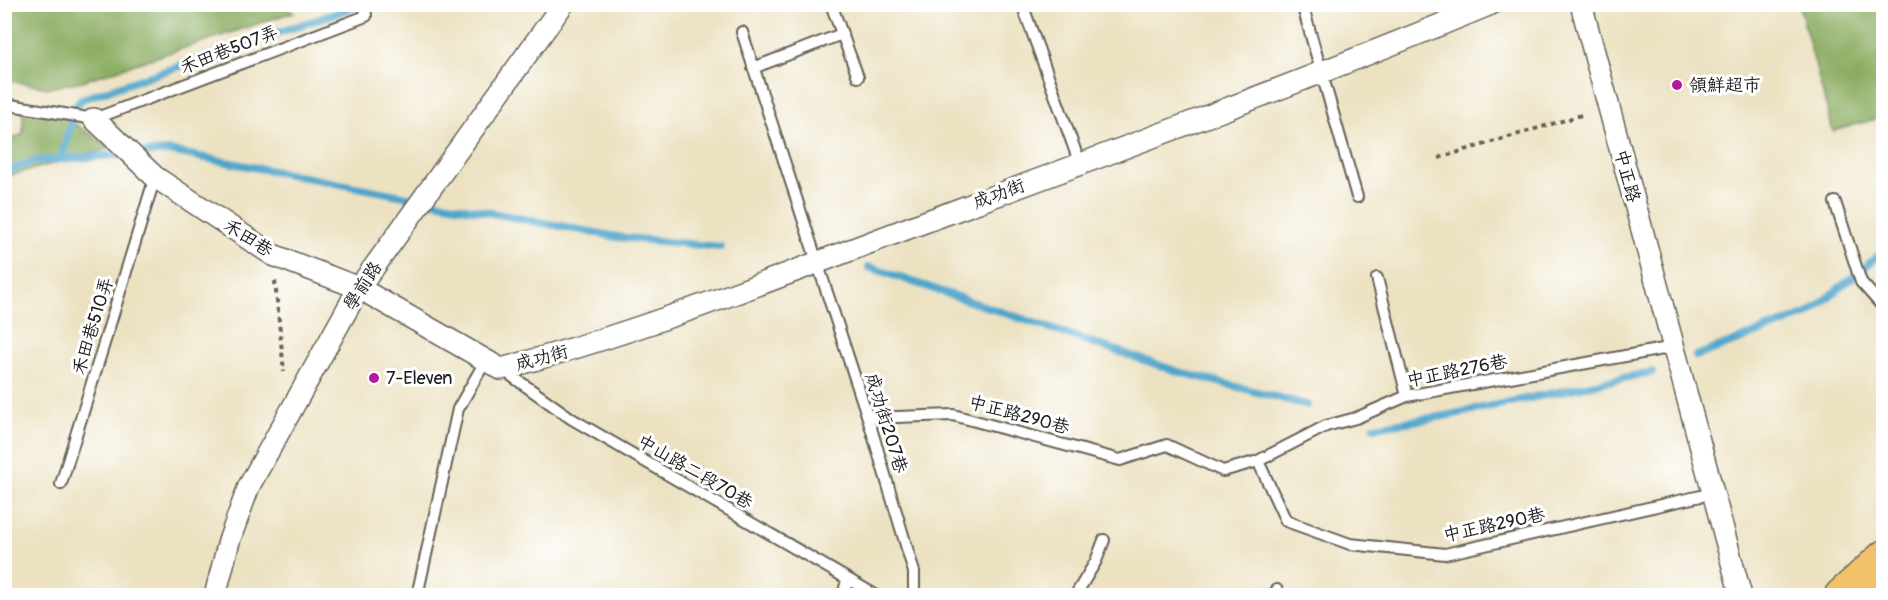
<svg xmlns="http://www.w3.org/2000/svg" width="1888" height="600" viewBox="0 0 1888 600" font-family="Pangolin,'LXGW WenKai TC',sans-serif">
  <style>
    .forest { fill: #8bad62; stroke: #54643f; stroke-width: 1.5 }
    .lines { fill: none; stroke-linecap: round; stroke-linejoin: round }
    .stream { stroke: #4da5ca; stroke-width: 8 }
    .service-casing { stroke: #656156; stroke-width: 14 }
    .minor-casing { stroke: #656156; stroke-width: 24 }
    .primary-casing { stroke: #656156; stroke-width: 36 }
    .path { stroke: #656156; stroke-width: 4; stroke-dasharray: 4.5 4.5; stroke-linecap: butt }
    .service { stroke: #fff; stroke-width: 10 }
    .minor { stroke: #fff; stroke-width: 21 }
    .primary { stroke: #f2c26a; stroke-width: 33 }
    .poi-dot { fill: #b5179e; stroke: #fff; stroke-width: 2 }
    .labels { text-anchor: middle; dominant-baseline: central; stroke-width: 6; stroke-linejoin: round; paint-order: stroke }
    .street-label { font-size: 18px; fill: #1c1c1c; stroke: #fff }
    .poi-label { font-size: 18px; fill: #1c1c1c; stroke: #fff; text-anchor: start }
  </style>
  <rect width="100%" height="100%" fill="#fff"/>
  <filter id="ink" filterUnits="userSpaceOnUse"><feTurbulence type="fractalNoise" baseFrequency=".0167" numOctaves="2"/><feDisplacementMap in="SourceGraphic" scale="12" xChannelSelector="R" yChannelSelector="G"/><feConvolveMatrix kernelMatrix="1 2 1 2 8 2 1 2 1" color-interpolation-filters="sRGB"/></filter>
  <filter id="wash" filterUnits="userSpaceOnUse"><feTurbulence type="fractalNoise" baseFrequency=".008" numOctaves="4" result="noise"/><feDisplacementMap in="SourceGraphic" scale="24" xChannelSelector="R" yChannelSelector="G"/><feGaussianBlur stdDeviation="1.35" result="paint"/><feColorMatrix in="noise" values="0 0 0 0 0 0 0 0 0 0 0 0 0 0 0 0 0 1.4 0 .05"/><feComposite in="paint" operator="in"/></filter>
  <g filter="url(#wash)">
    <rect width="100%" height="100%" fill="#ece2c2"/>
    <!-- forest -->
    <path class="forest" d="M275 4 294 12 86 80 49 88 5 80V5Z
      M1799 5H1883V117L1833 131Z
      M23 109 62 115 110 148 5 177V141L23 134Z"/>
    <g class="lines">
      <!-- stream -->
      <path class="stream" d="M61 159 76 106 82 99 363 4
        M4 171 36 161 169 151 617 237 720 247
        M869 267 1176 371 1307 405
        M1696 356 1808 314 1884 251
        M1374 427 1445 416 1652 372"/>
    </g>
  </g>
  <g filter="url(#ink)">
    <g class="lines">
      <defs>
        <path id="service" d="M831 4 858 77
          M1022 4 1080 164
          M1302 4 1357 197
          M742 32 868 418 914 572V596
          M753 68 842 34
          M4 104 94 119 366 16 365 4
          M1835 202 1861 282 1884 308
          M1377 278 1407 396
          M502 369 572 419 877 596
          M868 418 953 415 1120 460 1167 445 1223 471 1258 461 1326 426 1356 418 1407 396 1674 347
          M1258 461 1286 521 1350 544 1445 554 1714 493
          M61 484 155 177
          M417 596 458 409 486 360
          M843 596 847 580
          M1075 596 1096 561 1104 540
          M1273 596 1277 590"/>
        <path id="minor" d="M1581 4 1741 596
          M94 119 155 177 273 255 359 288 501 369C645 331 783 275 922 223 1113 152 1303 82 1491 4
          M215 596 229 541 249 486 359 288 563 4"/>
        <path id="primary" d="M1841 596 1884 557"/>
      </defs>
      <!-- service casing -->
      <use href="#service" class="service-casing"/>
      <!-- minor casing -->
      <use href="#minor" class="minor-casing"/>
      <!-- primary casing -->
      <use href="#primary" class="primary-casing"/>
      <!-- path -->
      <path class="path" d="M1439 158 1585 114
        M275 281 284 372"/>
      <!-- service -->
      <use href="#service" class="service"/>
      <!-- minor -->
      <use href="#minor" class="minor"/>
      <!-- primary -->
      <use href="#primary" class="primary"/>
    </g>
  </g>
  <!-- markers -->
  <g class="poi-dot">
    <circle cx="1677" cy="85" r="6"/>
    <circle cx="374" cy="378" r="6"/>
  </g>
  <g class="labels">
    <!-- street labels -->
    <g class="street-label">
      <text transform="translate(229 50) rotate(-21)">禾田巷507弄</text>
      <text transform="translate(1627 176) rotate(75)">中正路</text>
      <text transform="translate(999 194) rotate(-20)">成功街</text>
      <text transform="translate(248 238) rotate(32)">禾田巷</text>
      <text transform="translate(363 286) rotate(-57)">學前路</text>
      <text transform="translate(93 326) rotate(-73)">禾田巷510弄</text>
      <text transform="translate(542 358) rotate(-15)">成功街</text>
      <text transform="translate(1457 371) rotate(-11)">中正路276巷</text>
      <text transform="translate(1019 415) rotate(15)">中正路290巷</text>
      <text transform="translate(886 423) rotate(73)">成功街207巷</text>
      <text transform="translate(695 472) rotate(30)">中山路二段70巷</text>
      <text transform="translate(1494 525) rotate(-12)">中正路290巷</text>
    </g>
    <!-- poi labels -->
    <g class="poi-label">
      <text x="1689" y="85">領鮮超市</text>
      <text x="386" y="378">7-Eleven</text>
    </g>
  </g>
  <!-- margin -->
  <rect width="1888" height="600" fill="none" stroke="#fff" stroke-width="24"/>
</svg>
